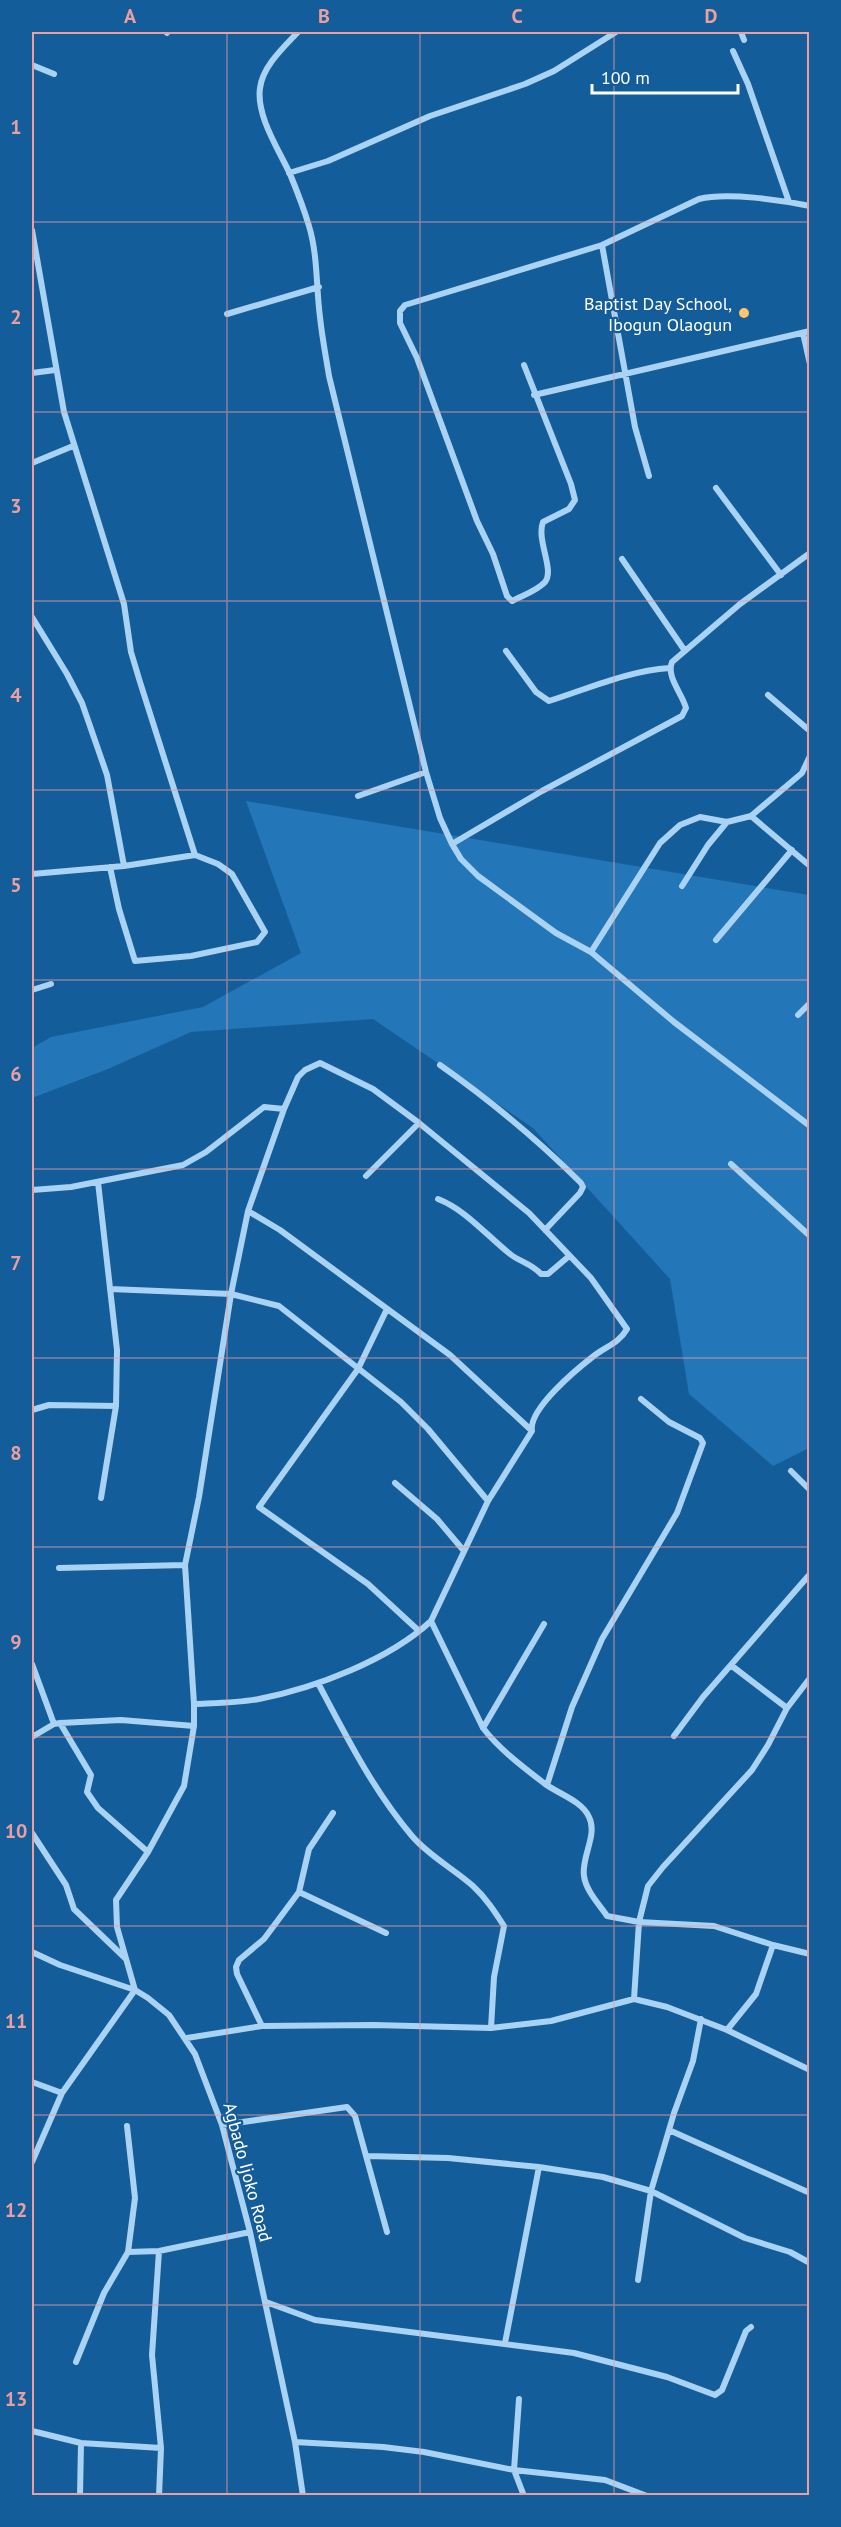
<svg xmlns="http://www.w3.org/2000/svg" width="841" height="2527" viewBox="0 0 841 2527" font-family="'PT Sans',sans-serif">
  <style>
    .grass { fill: #2376b8 }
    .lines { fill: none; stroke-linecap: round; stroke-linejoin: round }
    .minor { stroke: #a9d2f3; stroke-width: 6 }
    .grid { fill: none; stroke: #ed9e9e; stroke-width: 1.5; stroke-opacity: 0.55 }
    .poi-dot { fill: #ffc56b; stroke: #145d9b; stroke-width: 2 }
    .labels { text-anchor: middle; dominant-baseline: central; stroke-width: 4.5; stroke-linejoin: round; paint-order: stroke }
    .poi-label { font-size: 18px; fill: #fff; stroke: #145d9b; text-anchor: end }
    .street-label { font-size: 18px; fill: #fff; stroke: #145d9b }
    .neatline { fill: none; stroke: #ed9e9e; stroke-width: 2 }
    .grid-label { font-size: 20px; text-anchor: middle; font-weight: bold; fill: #ed9e9e }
  </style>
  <rect width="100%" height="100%" fill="#145d9b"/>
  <!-- grass -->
  <path class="grass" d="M246 801 809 895V1448L773 1466 689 1394 670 1279 533 1128 373 1019 191 1032 108 1069 32 1098V1048L51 1037 203 1007 301 953Z"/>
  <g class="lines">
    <!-- minor -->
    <path class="minor" d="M166 32 167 33
      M298 32C283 48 263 66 260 88 256 116 279 150 290 174 297 191 304 209 309 226 318 256 316 287 320 317 322 337 326 357 329 376L426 772 440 818 452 844 461 859 478 876 556 933 591 952 674 1022 810 1126
      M741 32 744 40
      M733 51 748 84 789 202
      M32 65 54 74
      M289 173 328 161 430 116 525 84 554 71 616 32
      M32 230 64 412 124 604 131 652 140 682 195 855
      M602 245 635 427 649 476
      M227 314 319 287
      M803 333 810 364
      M524 365 571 484 575 500 569 509 543 522C536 540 555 570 545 582 537 591 523 595 512 601L507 596 493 554 477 521 417 358 400 323V311L405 305 602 245 699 199C727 192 781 200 810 206
      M32 373 55 370
      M534 395 810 331
      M32 463 73 446
      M716 488 781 575
      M622 559 685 651
      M32 617 67 674 82 703 107 775 124 866
      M506 651 536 692 549 701C590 688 627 671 670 668
      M768 695 810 731
      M358 796 426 772
      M751 816 802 773 810 756
      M452 844 542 791 682 716 686 708C682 693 666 677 672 662L740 604 810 553
      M32 874 124 866 195 855 218 864 232 874 265 932 257 942 191 956 135 961 119 909 110 867
      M682 886 708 845 727 822
      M716 940 792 850
      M591 952 660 843 680 825 700 817 727 822 751 816 810 866
      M32 990 51 984
      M798 1015 810 1003
      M440 1065C491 1101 537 1139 581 1183L583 1187 580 1193 545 1230
      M731 1164 810 1236
      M366 1176 419 1123
      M98 1182 117 1350 116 1406 101 1498
      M32 1190 71 1187 183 1165 206 1152 264 1107 284 1109
      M438 1199C466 1210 486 1235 510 1254 520 1262 531 1263 541 1274H548L568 1257
      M248 1211 280 1230 450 1355 531 1430
      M110 1289 231 1294 279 1306 401 1402 428 1429 488 1501
      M387 1309 358 1369 259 1507 368 1584 419 1631
      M32 1410 49 1405 116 1406
      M791 1471 810 1490
      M395 1483 437 1519 464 1551
      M59 1568 185 1565
      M431 1621 483 1728C500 1750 523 1767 545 1784 559 1794 582 1801 589 1817 598 1835 581 1857 584 1876 586 1891 599 1904 607 1916L639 1922 714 1926 773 1945 810 1954
      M32 1664 54 1724
      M732 1666 787 1708
      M318 1683C346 1736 373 1790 412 1836 429 1856 454 1869 473 1886 486 1898 495 1912 504 1926L494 1977 491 2028
      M60 1723 91 1775 87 1792 98 1808 148 1852
      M483 1728 544 1624
      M674 1736 703 1697 810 1574
      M32 1737 54 1724 60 1723 121 1720 194 1726
      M547 1785 572 1707 602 1639 677 1513 703 1443 700 1438 669 1422 641 1399
      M32 1833 66 1885 74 1909 126 1959
      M299 1892 386 1933
      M32 1952 60 1965 135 1990 148 1998 169 2015 195 2054 222 2125 250 2232 295 2442 303 2496
      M634 1999 639 1922 648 1886 663 1867 752 1770 768 1745 787 1708 810 1678
      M262 2026 237 1974 236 1967 239 1960 264 1939 299 1892 309 1849 333 1813
      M727 2030 756 1994 773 1945
      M187 2038 262 2026 374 2025 491 2028 551 2021 634 1999 667 2007 727 2030 810 2070
      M32 2082 62 2093
      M222 2125 347 2107 355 2116 387 2232
      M669 2130 810 2193
      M367 2156 448 2158 539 2167 603 2177 651 2191 745 2238 790 2252 810 2263
      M32 2162 62 2093 135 1990 117 1927 116 1900 148 1852 184 1786 194 1726V1704L185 1565 199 1497 231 1294 248 1211 284 1109 298 1077 305 1070 320 1063 373 1089 419 1123 529 1213 591 1278 627 1329C619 1343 607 1346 595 1355 578 1368 528 1409 532 1431L488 1501 431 1621C389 1660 315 1688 259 1699 238 1703 216 1703 194 1704
      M128 2252 159 2251 250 2232
      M638 2280 651 2191 674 2113 693 2061 701 2019
      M266 2302 315 2320 574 2353 667 2377 715 2395 722 2390 746 2331 751 2327
      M505 2343 539 2167
      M76 2362 104 2293 128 2252 135 2198 127 2126
      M519 2399 514 2470 524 2496
      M32 2431 81 2443 161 2448
      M295 2442 383 2447 424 2452 514 2470 605 2480 647 2496
      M80 2496 81 2443
      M159 2496 161 2448 152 2355 159 2251"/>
  </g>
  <!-- grid -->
  <path class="grid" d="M227 32V2496M420 32V2496M614 32V2496M32 222H810M32 412H810M32 601H810M32 790H810M32 980H810M32 1169H810M32 1358H810M32 1547H810M32 1737H810M32 1926H810M32 2115H810M32 2305H810"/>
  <!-- markers -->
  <circle class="poi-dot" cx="744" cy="313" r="6"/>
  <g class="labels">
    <!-- poi labels -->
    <g class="poi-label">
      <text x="732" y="303">Baptist Day School,<tspan x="732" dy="21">Ibogun Olaogun</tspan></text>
    </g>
    <!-- street labels -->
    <g class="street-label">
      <text transform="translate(248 2172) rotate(75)">Agbado Ijoko Road</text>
    </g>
  </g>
  <!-- border -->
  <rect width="841" height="2527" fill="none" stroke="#145d9b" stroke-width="66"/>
  <!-- scale -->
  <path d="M592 84v9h146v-9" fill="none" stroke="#ffffff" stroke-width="3"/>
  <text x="601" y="84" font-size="18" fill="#ffffff" stroke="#145d9b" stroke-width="4.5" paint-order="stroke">100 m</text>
  <rect x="33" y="33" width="775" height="2461" class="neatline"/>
  <g class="grid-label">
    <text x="130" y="23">A</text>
    <text x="324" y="23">B</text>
    <text x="517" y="23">C</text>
    <text x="711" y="23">D</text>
    <text x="16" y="134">1</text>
    <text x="16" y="324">2</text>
    <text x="16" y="513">3</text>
    <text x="16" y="702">4</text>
    <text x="16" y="892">5</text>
    <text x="16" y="1081">6</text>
    <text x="16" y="1270">7</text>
    <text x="16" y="1460">8</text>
    <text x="16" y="1649">9</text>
    <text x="16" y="1838">10</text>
    <text x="16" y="2028">11</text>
    <text x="16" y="2217">12</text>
    <text x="16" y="2406">13</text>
  </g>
</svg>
